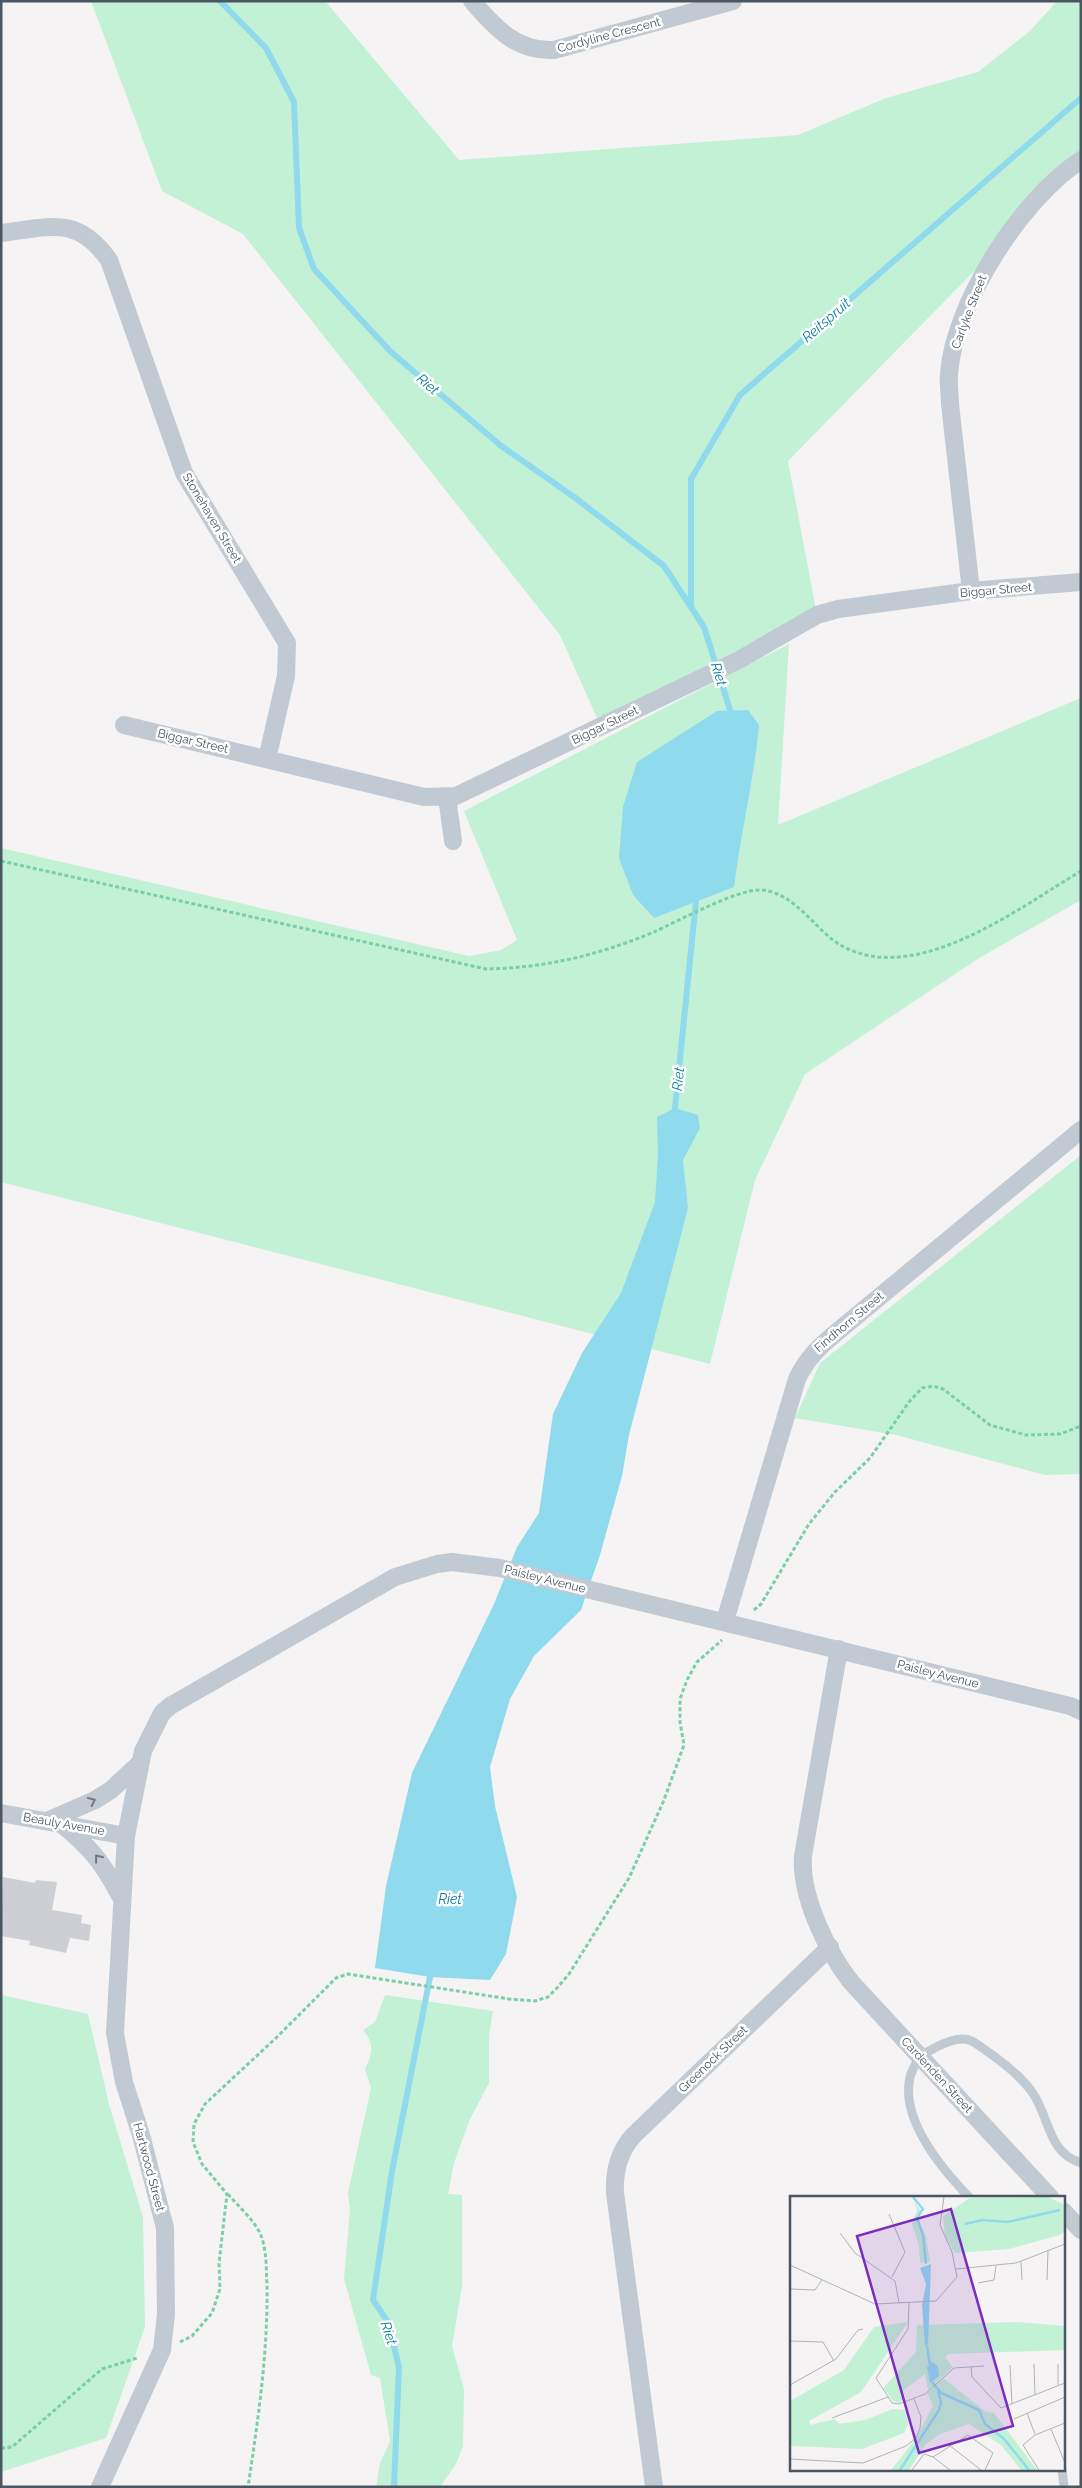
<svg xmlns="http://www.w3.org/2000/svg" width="1082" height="2488" viewBox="0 0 1082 2488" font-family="Raleway,sans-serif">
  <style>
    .green { fill: #c3f1d5 }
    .water { fill: #90daee }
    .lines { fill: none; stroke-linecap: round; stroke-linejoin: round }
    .stream { stroke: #90daee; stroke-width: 6 }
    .building { fill: #cdcfd5 }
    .path { stroke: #7ad0a6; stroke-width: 3; stroke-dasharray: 4 2.5; stroke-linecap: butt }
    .lane { stroke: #c1cad2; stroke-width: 9 }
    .street { stroke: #c1cad2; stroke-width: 18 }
    .oneway { stroke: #6e7983 }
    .labels { text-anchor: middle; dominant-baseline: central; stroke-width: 5; stroke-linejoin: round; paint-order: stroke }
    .street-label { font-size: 12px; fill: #4a5661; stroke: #fff }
    .water-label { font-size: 14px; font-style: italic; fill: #0c7c9b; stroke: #fff }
    .inset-river { fill: none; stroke: #90daee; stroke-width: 2.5 }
    .inset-road { fill: none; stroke: #b1b4b9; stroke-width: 1 }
    .view { fill: #7b2cbf; fill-opacity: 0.15; stroke: #7b2cbf; stroke-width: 2.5 }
    .inset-edge { fill: none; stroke: #4a5661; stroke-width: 2.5 }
  </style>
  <rect width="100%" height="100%" fill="#f5f3f3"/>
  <!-- green -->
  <path class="green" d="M91 1H325L459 160 798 135 886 98 978 72 1030 31 1057 1H1081V162L788 461 817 615 601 727 560 635 243 234 162 191Z
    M789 644 778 825 1081 698V900L979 958 805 1074 755 1180 710 1364 1 1182V848L469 956 501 950 517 940 464 811Z
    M1081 1155V1474L1045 1475 896 1435 795 1418 820 1363Z
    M1 1995 88 2014 109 2104 143 2217 145 2327 106 2438 1 2472Z
    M385 1995 493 2011 489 2035V2083L470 2119 454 2163 448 2194 462 2195V2286L452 2346 464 2389 463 2446 456 2464 440 2487H376L380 2463 390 2441 380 2378 371 2375 344 2279 350 2210 348 2193 371 2088 365 2069C372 2054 375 2044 363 2030L375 2022Z"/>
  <!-- water -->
  <path class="water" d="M748 710 759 725C754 779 741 832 734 887L654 918 633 895 619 858 623 807 637 762 717 711Z
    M675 1108 698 1115 700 1128 683 1160 688 1208 629 1435 622 1476 600 1555 581 1610 534 1656 510 1699 490 1767 495 1806 517 1897 506 1954 490 1980 430 1977 375 1968 386 1886 412 1773 494 1604 517 1547 539 1513 553 1414 582 1353 621 1293 655 1202 658 1154 657 1117Z"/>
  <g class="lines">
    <!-- stream -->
    <path class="stream" d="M220 1 266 48 294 102 299 228 314 269 391 352 500 445 574 497 664 566 704 627 730 710
      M691 606V479L740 395 1081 98
      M675 1108 696 901
      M394 2487 399 2367 388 2322 373 2300 392 2171 430 1977"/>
  </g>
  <!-- building -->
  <path class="building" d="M3 1877 35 1883 36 1880 57 1882 52 1910 82 1915 81 1923 91 1925 89 1941 70 1938 66 1953 29 1945 30 1941 1 1936Z"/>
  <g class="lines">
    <!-- path -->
    <path class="path" d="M1 861 486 969C545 968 599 955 654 932 678 921 736 890 759 890 790 890 811 923 833 940 907 994 1017 909 1081 871
      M754 1610 761 1604 809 1524 835 1492 870 1458 909 1402 922 1388 933 1386 943 1389 990 1425 1026 1435 1060 1434 1081 1426
      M228 2194C238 2206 253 2219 260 2233 267 2249 266 2268 267 2285 268 2353 258 2420 248 2487
      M180 2342 192 2336 212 2313 220 2289 219 2263 227 2194 202 2164 193 2142 194 2124 205 2104 277 2037 336 1978 348 1974 509 1999 535 2001 548 1997 557 1988 569 1974 629 1878 664 1800 684 1745 680 1722V1699L687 1680 697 1662 722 1640
      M1 2448 12 2447 102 2369 137 2358"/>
    <!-- lane -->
    <path class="lane" d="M969 2197C942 2169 900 2120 910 2077 912 2070 916 2063 920 2056 935 2048 956 2034 972 2041 992 2054 1018 2072 1032 2092 1050 2117 1047 2152 1081 2163
      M1062 2469 1064 2487"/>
    <!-- street -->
    <path class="street" d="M472 1C495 28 517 52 554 50L733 1
      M1 233C50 227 77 215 109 260L184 473 287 643 286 676 267 759
      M971 591 950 404C950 395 948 384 949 374 954 303 1022 198 1081 160
      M124 725 424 797 456 796 739 660 817 615 838 609 971 591 1081 582
      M447 797 453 841
      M725 1621 797 1379C807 1358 820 1346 837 1332L1081 1130
      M839 1649 803 1856C800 1896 827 1951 851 1982L1050 2197
      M1 1813 126 1836
      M47 1821 95 1800 111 1790 141 1762
      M63 1825C94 1851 103 1864 122 1899
      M1063 2211 1081 2230
      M100 2487 162 2350 166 2314 165 2228 141 2135 124 2082 115 2033 126 1836 143 1751 162 1713 170 1706 395 1577 437 1564 452 1562 500 1568 1070 1706 1081 1711
      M654 2487 615 2193C614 2171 619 2151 634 2135L830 1947"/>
  </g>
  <!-- one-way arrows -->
  <defs><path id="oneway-chevron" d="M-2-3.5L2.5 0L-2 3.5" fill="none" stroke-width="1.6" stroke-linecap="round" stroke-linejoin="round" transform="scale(1.25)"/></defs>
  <g class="oneway">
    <use href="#oneway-chevron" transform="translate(92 1801) rotate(-25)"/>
    <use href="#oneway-chevron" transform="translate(98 1858) rotate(-128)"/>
  </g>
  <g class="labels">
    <!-- street labels -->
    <g class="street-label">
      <text transform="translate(609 35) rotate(-15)">Cordyline Crescent</text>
      <text transform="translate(969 312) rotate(-69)">Carlyke Street</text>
      <text transform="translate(212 518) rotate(59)">Stonehaven Street</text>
      <text transform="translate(996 590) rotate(-5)">Biggar Street</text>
      <text transform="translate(605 725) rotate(-26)">Biggar Street</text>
      <text transform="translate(193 741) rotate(13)">Biggar Street</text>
      <text transform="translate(849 1322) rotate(-40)">Findhorn Street</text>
      <text transform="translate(545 1579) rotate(14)">Paisley Avenue</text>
      <text transform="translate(938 1674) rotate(14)">Paisley Avenue</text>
      <text transform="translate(64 1824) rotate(10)">Beauly Avenue</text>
      <text transform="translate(713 2059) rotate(-44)">Greenock Street</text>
      <text transform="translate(937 2075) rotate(47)">Cardenden Street</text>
      <text transform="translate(149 2167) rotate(75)">Hartwood Street</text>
    </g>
    <!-- water labels -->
    <g class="water-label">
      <text transform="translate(826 320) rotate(-41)">Reitspruit</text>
      <text transform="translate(428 384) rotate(41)">Riet</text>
      <text transform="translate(719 674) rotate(73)">Riet</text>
      <text transform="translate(678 1079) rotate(-84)">Riet</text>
      <text x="450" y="1899">Riet</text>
      <text transform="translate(389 2333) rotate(72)">Riet</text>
    </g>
  </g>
  <!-- overview -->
  <g transform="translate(790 2196)">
    <rect width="275" height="275" fill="#f5f3f3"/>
    <path d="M258 1 275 9V35L270 39 219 53 165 57 155 40 153 20 180 2ZM123 2 130 14 128 27 136 40 140 66 130 67 129 50 122 28 127 14ZM118 126 71 196 19 225 20 229 45 223 49 228 75 224 103 213 115 214 118 228 114 237 72 253 0 250V205L54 174 84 131ZM227 126 275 130V154L158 158 155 161 163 171 138 194 135 178 110 197 113 205 109 207 103 205 93 192 126 156 127 129ZM153 182 196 216 204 217 247 274H231L211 249 179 228 150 238 136 248 119 274H101L125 244 143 210 137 197Z" fill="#c3f1d5"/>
    <path d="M141 68 138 149 135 150 132 109 136 88 130 72ZM143 166 148 171 149 180 140 187 137 171Z" fill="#90daee"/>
    <path class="inset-river" d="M123 1 133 13 127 22 133 39 136 68M175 28 192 24 218 26 270 14M137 150 140 169M142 186 151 197 189 214 195 228 214 243 239 274M110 274 149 214 151 206 148 195"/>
    <path class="inset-road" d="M99 18 115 56 102 81M50 37 65 57 105 85 109 107M231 66 232 84M0 69 85 108 146 105 167 81 162 56 150 29 154 1M166 73 226 67 275 48M257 84 258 54M188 87 204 84 206 70M0 93 25 94 32 84M119 107 118 133 86 182 102 207 109 208 135 198 164 172 194 170M0 145 33 146 44 165M244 168 245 199M268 168V189M220 169 222 208M181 171 182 181 211 212 275 187M0 189 46 163 68 134 73 133M237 217 245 238M42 222 98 201M224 223 275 201M261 233 275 267M159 249 191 274M143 261 178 239 203 257 195 274M0 263 73 267 116 250 126 242 130 232 131 221 124 203M122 274 134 258 143 261 160 274M249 274 233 249 245 239 275 227"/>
    <path class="view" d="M161 13 223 230 129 257 67 40Z"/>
    <rect width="275" height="275" class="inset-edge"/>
  </g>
  <!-- border -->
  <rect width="1082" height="2488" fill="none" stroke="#4a5661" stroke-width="5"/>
</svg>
